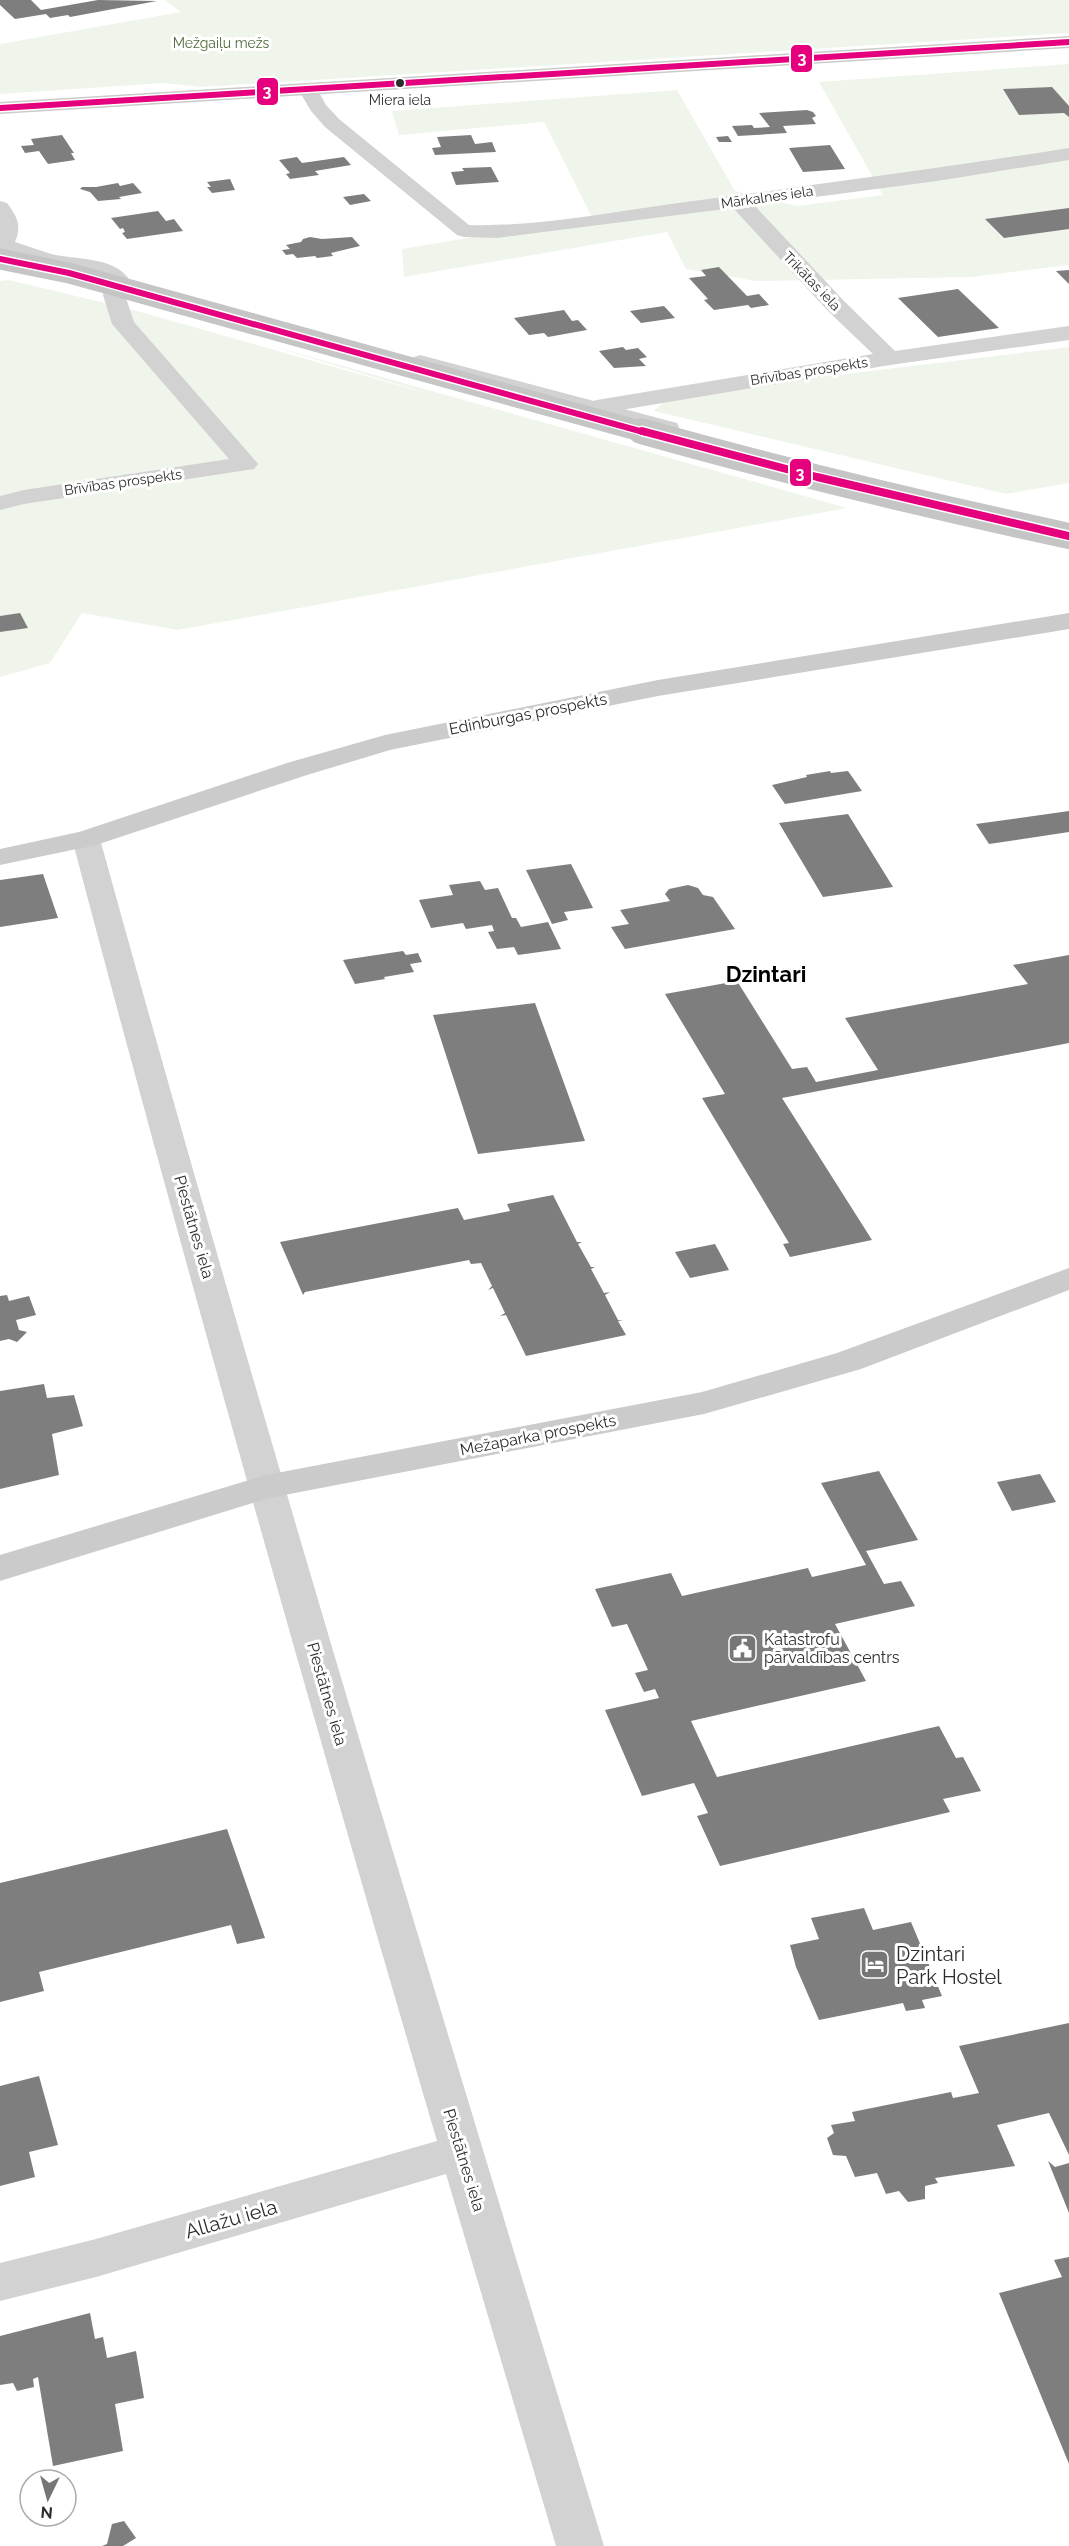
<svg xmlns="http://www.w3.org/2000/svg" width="1069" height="2546" viewBox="0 0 1069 2546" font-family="Raleway,sans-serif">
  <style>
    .green { fill: #f0f5eb }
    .building { fill: #7e7e7e }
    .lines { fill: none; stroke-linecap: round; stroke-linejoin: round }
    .lane { fill: #d2d2d2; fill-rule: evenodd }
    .street { fill: #d2d2d2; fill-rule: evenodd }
    .secondary { fill: #cbcbcb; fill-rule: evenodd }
    .primary-bridge-far1 { stroke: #c5c5c5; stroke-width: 21 }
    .primary-bridge { stroke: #c5c5c5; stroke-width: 26 }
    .bus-1-far1-casing { stroke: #fff; stroke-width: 9 }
    .bus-1-casing { stroke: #fff; stroke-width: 11 }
    .bus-1-far1 { stroke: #e5007d; stroke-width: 6 }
    .bus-1 { stroke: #e5007d; stroke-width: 8 }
    .bus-dot { fill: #2d2d2d; stroke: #fff; stroke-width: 2 }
    .labels { text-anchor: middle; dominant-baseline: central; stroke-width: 6; stroke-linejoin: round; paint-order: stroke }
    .far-park-label { font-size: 14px; fill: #4f6b39; stroke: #fff }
    .bus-label { font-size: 14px; fill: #2d2d2d; stroke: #fff }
    .far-street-label { font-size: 14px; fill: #2d2d2d; stroke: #fff }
    .street-label { font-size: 16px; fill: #2d2d2d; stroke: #fff }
    .poi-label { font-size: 16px; fill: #2d2d2d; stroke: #fff; text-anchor: start }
    .near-poi-label { font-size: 20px; fill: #2d2d2d; stroke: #fff; text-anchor: start }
    .near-street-label { font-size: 20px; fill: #2d2d2d; stroke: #fff }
    .district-label { font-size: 22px; font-weight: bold; fill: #000; stroke: #fff }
    .line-badge { stroke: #fff; stroke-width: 2 }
    .badge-label { font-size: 16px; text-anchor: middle; font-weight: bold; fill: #fff }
  </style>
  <rect width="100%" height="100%" fill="#fff"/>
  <!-- green -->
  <path class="green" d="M165 0H1069V33L201 87 164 83 0 94V44L181 12Z
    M1069 64V265L971 277 756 281 686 269 667 232 404 277 402 249 592 217 544 122 399 135 392 111 677 90 735 191 797 206 883 195 819 82Z
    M9 280 130 309 436 396 265 344 847 508 178 630 82 613 50 663 0 677V281Z
    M1069 347V483L1006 494 654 411 671 395Z"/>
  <!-- building -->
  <path class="building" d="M0 0H31L41 10 98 0 157 1 70 17 68 15 50 18 46 14 15 19 0 5Z
    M1052 87 1069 106V117L1064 113 1019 115 1003 89Z
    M807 110 813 112 816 116 812 118 816 124 783 126 787 133 738 136 732 126 752 125 754 128 770 127 759 113Z
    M62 135 74 153H71L75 160 48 164 39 151 25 153 21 146 34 145 31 139Z
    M471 135 475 144 492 142 496 152 435 155 432 148 441 147 437 137Z
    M728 136 732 142H719L716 137Z
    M830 145 845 169 803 172 789 148Z
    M297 157 302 163 344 157 351 165 315 171 319 175 290 179 286 174 290 173 279 160Z
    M491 167 499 182 456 185 451 172 464 171 462 168Z
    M230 179 235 190 212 193 207 187H211L207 182Z
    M118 183 120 186 133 183 142 193 119 197 121 199 98 201 90 192 80 189 82 187H96Z
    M364 194 371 201 350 205 343 197Z
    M1069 208V229L1004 238 985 219Z
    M158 211 166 221 174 219 183 231 127 239 122 233 125 232 123 228 120 229 111 218Z
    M310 237 322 239 352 237 360 246 331 253 333 256 317 258 315 256 297 258 293 254 286 255 282 250 290 249 286 245 301 242 303 239Z
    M719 267 747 296 759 294 769 305 751 308 748 305 714 310 704 300 708 299 689 278 706 276 701 270Z
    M1069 270V284L1056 271Z
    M958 289 999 328 938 337 898 298Z
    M664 306 675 318 641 323 630 311Z
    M564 310 572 321 578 320 587 330 548 337 544 333 529 335 514 318Z
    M623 347 626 350 638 348 647 357 639 359 646 366 614 368 599 351Z
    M20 613 28 628 0 632V616Z
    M830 771 831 773 848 771 862 791 785 804 772 785 807 777 806 775Z
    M1069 811V832L989 844 976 824Z
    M848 814 893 887 823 897 779 823Z
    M571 864 593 908 564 912 568 920 552 924 526 870Z
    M43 874 58 918 0 927V880Z
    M480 881 485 890 498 888 512 918H516L521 927 548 922 561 949 518 955 514 947 497 949 488 932 494 931 492 925 466 929 463 923 431 928 419 900 453 895 449 885Z
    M688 885 698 888 703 895 713 897 735 929 625 949 611 927 629 924 620 910 670 901 665 894 669 889Z
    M403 951 406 955 418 953 422 962 410 964 414 972 384 977 385 979 355 984 343 960Z
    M1069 955V1043L782 1098 872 1240 790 1257 783 1244 789 1243 702 1098 725 1094 665 994 737 981 792 1069 807 1067 816 1082 878 1070 845 1018 1028 984 1013 965Z
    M535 1003 585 1141 478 1154 433 1015Z
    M553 1195 577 1242H582L578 1244 591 1267H595L591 1269 604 1293 610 1292 605 1295 618 1320H623L618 1321 626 1335 526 1356 506 1315 500 1316 505 1313 493 1288 488 1290 492 1286 481 1263 471 1264 469 1260 305 1292 303 1295 280 1242 458 1208 464 1220 510 1211 507 1204Z
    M715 1244 729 1270 690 1278 675 1252Z
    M7 1295 9 1301 29 1296 36 1315 16 1320 19 1330 27 1332 17 1342 9 1339 0 1341V1296Z
    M44 1384 47 1398 74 1395 83 1426 52 1434 59 1475 0 1489V1391Z
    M879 1471 918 1540 866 1551 884 1584 901 1581 915 1606 835 1624 866 1681 691 1721 717 1777 939 1726 956 1758 963 1757 981 1791 943 1799 950 1812 720 1866 697 1816 708 1813 694 1783 642 1796 605 1710 659 1698 655 1689 644 1692 635 1673 648 1670 627 1624 612 1627 595 1589 671 1573 682 1596 808 1568 812 1577 866 1565 821 1483Z
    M1040 1474 1056 1502 1012 1511 997 1482Z
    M227 1829 265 1938 237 1944 231 1925 39 1972 44 1991 0 2002V1883Z
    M864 1908 873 1930 911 1922 942 1996 922 2000 925 2008 906 2011 903 2003 819 2020 796 1967 790 1945 819 1939 811 1918Z
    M1069 2023V2155L1049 2113 997 2125 1015 2166 935 2178 938 2183 925 2186V2199L908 2202 899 2191 886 2194 877 2173 855 2177 846 2156 833 2155 827 2138 834 2133 831 2125 855 2121 852 2112 951 2092 953 2098 979 2093 959 2046Z
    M39 2076 58 2145 29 2152 35 2177 0 2186V2086Z
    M1048 2161 1055 2167 1069 2163V2213Z
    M1069 2257V2464L999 2293 1062 2277 1054 2260Z
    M90 2313 95 2339 103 2337 107 2358 136 2351 144 2398 115 2404 123 2451 53 2466 38 2377 33 2379 34 2387 17 2391 13 2383 0 2385V2336Z
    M124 2521 136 2538 123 2546H102L107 2544 112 2524Z"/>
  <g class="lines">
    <!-- lane -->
    <path class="lane" d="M420 355 677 423 679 427 677 431 671 432 414 363 412 360 414 357Z"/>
    <!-- street -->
    <path class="street" d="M308 83 315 85 326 105 339 119 469 225C541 227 615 211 686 202 814 185 942 168 1069 148V160L937 181 754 205 845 302 895 351 1069 326V340L890 365 597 414 589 412 585 407 589 402 597 400 873 354 829 312 733 208 497 238 464 237 457 235 325 127 311 111 298 89 301 85Z
      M0 201 7 203C17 216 22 226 15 242 27 246 39 250 51 254 75 260 113 256 129 279L125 295 134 322 254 459 258 464 254 469 24 504 0 510V496L24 490 229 459 112 324 103 295 107 281 92 273 76 271 78 274 75 279 67 280 59 279 41 265 0 251Z
      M86 831 96 833 100 839C258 1411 430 1979 604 2546H556L446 2174 96 2277 0 2301V2263L96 2239 437 2141C310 1709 187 1275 72 839L76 833Z"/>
    <!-- secondary -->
    <path class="secondary" d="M1069 36V48L0 114V102Z
      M1069 613V629L658 696 390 750 307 775 96 845 0 865V849L79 832 287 763 385 735 658 680Z
      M1069 1268V1290L861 1369 704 1414 269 1498 0 1581V1555L266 1475 702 1392 837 1353Z"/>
    <!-- primary-bridge-far1 -->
    <path class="primary-bridge-far1" d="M0 259 69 273 647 433"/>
    <!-- primary-bridge -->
    <path class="primary-bridge" d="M641 431C783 471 925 505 1069 536"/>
    <defs>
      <path id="bus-1-far1" d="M0 108 1069 42
        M0 259 69 273 647 433"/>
      <path id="bus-1" d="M642 431 817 477 1069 536"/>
    </defs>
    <!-- bus-1-far1 casing -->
    <use href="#bus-1-far1" class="bus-1-far1-casing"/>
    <!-- bus-1 casing -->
    <use href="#bus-1" class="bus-1-casing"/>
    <!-- bus-1-far1 -->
    <use href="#bus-1-far1" class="bus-1-far1"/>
    <!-- bus-1 -->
    <use href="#bus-1" class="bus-1"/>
  </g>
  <!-- icons -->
  <defs>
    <symbol id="civic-square" viewBox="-11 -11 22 22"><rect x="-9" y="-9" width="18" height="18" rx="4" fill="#767676" stroke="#fff"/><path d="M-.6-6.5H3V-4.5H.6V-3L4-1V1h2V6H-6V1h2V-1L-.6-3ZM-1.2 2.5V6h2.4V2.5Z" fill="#fff"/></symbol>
    <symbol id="hotel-square" viewBox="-11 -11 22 22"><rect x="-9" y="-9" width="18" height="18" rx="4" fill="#767676" stroke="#fff"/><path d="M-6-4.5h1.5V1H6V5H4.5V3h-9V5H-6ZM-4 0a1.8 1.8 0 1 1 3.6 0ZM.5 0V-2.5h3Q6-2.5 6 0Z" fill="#fff"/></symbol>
  </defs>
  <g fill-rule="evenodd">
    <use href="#civic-square" x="726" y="1632" width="33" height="33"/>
    <use href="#hotel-square" x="858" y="1948" width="33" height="33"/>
  </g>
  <!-- markers -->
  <circle class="bus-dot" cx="400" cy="83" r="5"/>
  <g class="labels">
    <!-- far-park labels -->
    <g class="far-park-label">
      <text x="221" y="43">Mežgaiļu mežs</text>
    </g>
    <!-- bus labels -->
    <g class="bus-label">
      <text x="400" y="100">Miera iela</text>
    </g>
    <!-- far-street labels -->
    <g class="far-street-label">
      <text transform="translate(767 197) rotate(-8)">Mārkalnes iela</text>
      <text transform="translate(812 281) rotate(46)">Trikātas iela</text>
      <text transform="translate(809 371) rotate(-9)">Brīvības prospekts</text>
      <text transform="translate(123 482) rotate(-8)">Brīvības prospekts</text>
    </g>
    <!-- street labels -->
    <g class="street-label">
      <text transform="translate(528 714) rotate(-11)">Edinburgas prospekts</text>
      <text transform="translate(194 1227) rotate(74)">Piestātnes iela</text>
      <text transform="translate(538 1435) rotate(-11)">Mežaparka prospekts</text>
      <text transform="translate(327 1694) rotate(74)">Piestātnes iela</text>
      <text transform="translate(464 2160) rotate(73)">Piestātnes iela</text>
    </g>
    <!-- poi labels -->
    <g class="poi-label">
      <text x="764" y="1639">Katastrofu<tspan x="764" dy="18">pārvaldības centrs</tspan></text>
    </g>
    <!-- near-poi labels -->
    <g class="near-poi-label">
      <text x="896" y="1954">Dzintari<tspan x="896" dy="23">Park Hostel</tspan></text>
    </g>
    <!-- near-street labels -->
    <g class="near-street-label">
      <text transform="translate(231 2219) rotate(-16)">Allažu iela</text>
    </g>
    <!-- district labels -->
    <g class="district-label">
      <text x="766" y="974">Dzintari</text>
    </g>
  </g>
  <g class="line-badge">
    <rect x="790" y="44" width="23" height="29" rx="6" fill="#e5007d"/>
    <rect x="256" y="77" width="23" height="29" rx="6" fill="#e5007d"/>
    <rect x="789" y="458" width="23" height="29" rx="6" fill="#e5007d"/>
  </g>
  <g class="badge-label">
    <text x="802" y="64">3</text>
    <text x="267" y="97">3</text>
    <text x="800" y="479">3</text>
  </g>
  <!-- north arrow -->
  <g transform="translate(48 2498) rotate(185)"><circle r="28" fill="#ffffff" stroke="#ababab" stroke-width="1.5"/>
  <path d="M0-4.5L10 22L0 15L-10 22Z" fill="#767676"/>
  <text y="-9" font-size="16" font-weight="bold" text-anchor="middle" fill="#2d2d2d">N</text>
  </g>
</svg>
